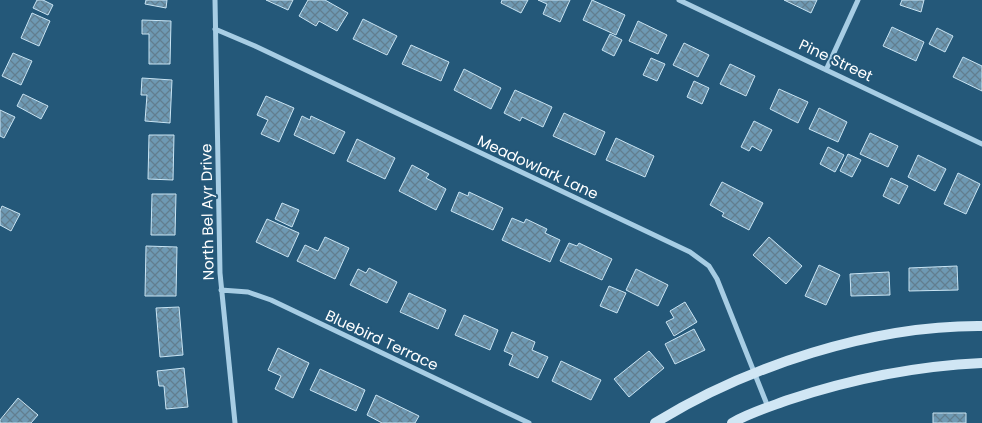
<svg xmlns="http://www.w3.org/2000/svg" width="982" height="423" viewBox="0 0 982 423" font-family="Poppins,sans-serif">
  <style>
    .building { fill: url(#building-cross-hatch); stroke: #c9e4f3 }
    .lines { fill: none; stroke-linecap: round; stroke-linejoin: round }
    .street { stroke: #a7cde4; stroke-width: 5 }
    .secondary { stroke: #d0e6f4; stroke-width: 10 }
    .labels { text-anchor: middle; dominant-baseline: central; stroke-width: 4; stroke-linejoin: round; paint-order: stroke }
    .street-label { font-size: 15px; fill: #fff; stroke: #245879 }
  </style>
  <defs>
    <pattern id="building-cross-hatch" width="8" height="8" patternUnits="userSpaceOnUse" patternTransform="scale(1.25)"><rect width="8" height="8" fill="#6e99b3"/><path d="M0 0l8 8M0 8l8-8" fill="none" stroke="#627e8f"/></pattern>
  </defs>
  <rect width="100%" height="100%" fill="#245879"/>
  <!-- building -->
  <path class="building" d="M37 0H43L53 5 48 15 33 8Z
    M146 0H167L166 8 145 4Z
    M266 0H293L288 10Z
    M308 0H325L348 13 337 31 319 21 316 26 299 16Z
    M502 0H528L521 13 501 3Z
    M538 0H570L560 22 543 14 547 4Z
    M592 0 625 15 616 35 583 20Z
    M784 0H817L811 13Z
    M902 0H924L921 12 900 5Z
    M32 13 50 21 39 46 21 38Z
    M363 19 397 36 387 55 353 39Z
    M142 20 171 21 170 64H149V34H142Z
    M638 21 667 35 658 54 629 41Z
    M892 27 924 42 916 61 883 46Z
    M937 28 953 36 945 52 929 44Z
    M610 34 622 40 614 56 602 50Z
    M684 43 709 55 698 77 673 65Z
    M411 45 449 62 441 81 402 64Z
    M13 53 32 61 21 85 2 76Z
    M963 57 982 66V91L953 77Z
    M651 58 665 64 657 81 643 75Z
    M730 64 755 76 746 96 720 84Z
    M464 69 501 88 491 109 454 90Z
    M142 78 172 80 170 123 145 121 147 95H141Z
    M694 81 709 88 702 104 687 97Z
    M779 89 808 102 798 123 770 109Z
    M515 90 552 107 543 127 522 117 520 121 504 113Z
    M23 94 48 106 41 119 17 106Z
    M266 96 294 108 279 142 261 134 268 120 257 115Z
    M819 108 847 122 838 142 809 129Z
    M0 110 15 117 4 138 0 136Z
    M564 113 605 132 595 155 553 136Z
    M302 116 310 120 311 116 345 132 334 154 294 135Z
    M754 121 772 130 761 151 752 146 749 151 741 147Z
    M870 133 898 146 888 167 860 154Z
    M149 135H174L173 180 148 179Z
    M616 138 654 156 645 177 606 160Z
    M357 139 395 158 385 179 347 161Z
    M828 147 844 155 835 172 820 164Z
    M848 154 861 160 852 177 840 171Z
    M918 155 946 169 935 191 908 177Z
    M412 165 429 174 426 178 446 189 436 210 399 191Z
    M958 173 980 184 966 214 944 204Z
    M891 178 908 186 899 204 883 196Z
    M722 182 763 203 749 230 722 216 724 213 710 205Z
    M459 192 468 196 469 192 503 208 493 230 451 211Z
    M152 194H176L175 235H151Z
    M282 203 299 210 292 227 275 219Z
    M2 206 20 214 11 231 0 225V211Z
    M512 218 524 223 526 219 547 229 545 233 560 240 550 262 502 240Z
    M267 219 299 233 288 257 256 242Z
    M325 237 349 248 335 279 297 261 305 245 318 251Z
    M769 237 802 266 786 284 753 255Z
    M569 243 577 246 579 243 612 259 602 280 560 261Z
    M146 246 177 247 176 296H145Z
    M819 265 840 275 826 305 805 296Z
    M957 266 958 290 909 291V268Z
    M369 268 397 282 387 303 350 285 358 269 366 273Z
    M636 269 668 285 658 306 626 290Z
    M889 272 890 295 851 296 850 274Z
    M609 286 626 293 617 313 600 306Z
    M409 293 446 310 438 329 400 312Z
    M685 302 697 322 674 336 666 322 674 318 670 311Z
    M179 307 183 355 160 357 156 308Z
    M464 315 498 330 490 350 455 335Z
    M694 329 705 350 675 364 665 344Z
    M512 332 535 342 532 350 548 357 538 378 509 365 513 355 504 351Z
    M278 348 309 363 293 398 275 389 281 376 268 370Z
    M649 351 664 368 629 397 614 379Z
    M561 361 601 380 591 400 552 381Z
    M184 368 188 407 166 409 164 386H159L157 371Z
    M320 369 365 390 356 411 310 390Z
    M376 395 419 416 415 423H382L367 415Z
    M18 398 38 415 31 423H0V420Z
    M933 413H966V423H933Z"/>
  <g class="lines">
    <!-- street -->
    <path class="street" d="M215 0 220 273 235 423
      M679 0 982 144
      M215 29 255 46 690 252 709 266 717 279 768 407
      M826 70 858 0
      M221 290 248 292 271 300 529 423"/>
    <!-- secondary -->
    <path class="secondary" d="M655 423C747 366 873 325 982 326
      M732 423C749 413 769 407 788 400 851 379 916 366 982 363"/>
  </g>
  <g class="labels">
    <!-- street labels -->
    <g class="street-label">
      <text transform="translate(836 60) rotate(25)">Pine Street</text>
      <text transform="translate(538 167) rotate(25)">Meadowlark Lane</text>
      <text transform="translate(207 212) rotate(-91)">North Bel Ayr Drive</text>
      <text transform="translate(382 340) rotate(25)">Bluebird Terrace</text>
    </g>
  </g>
</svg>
